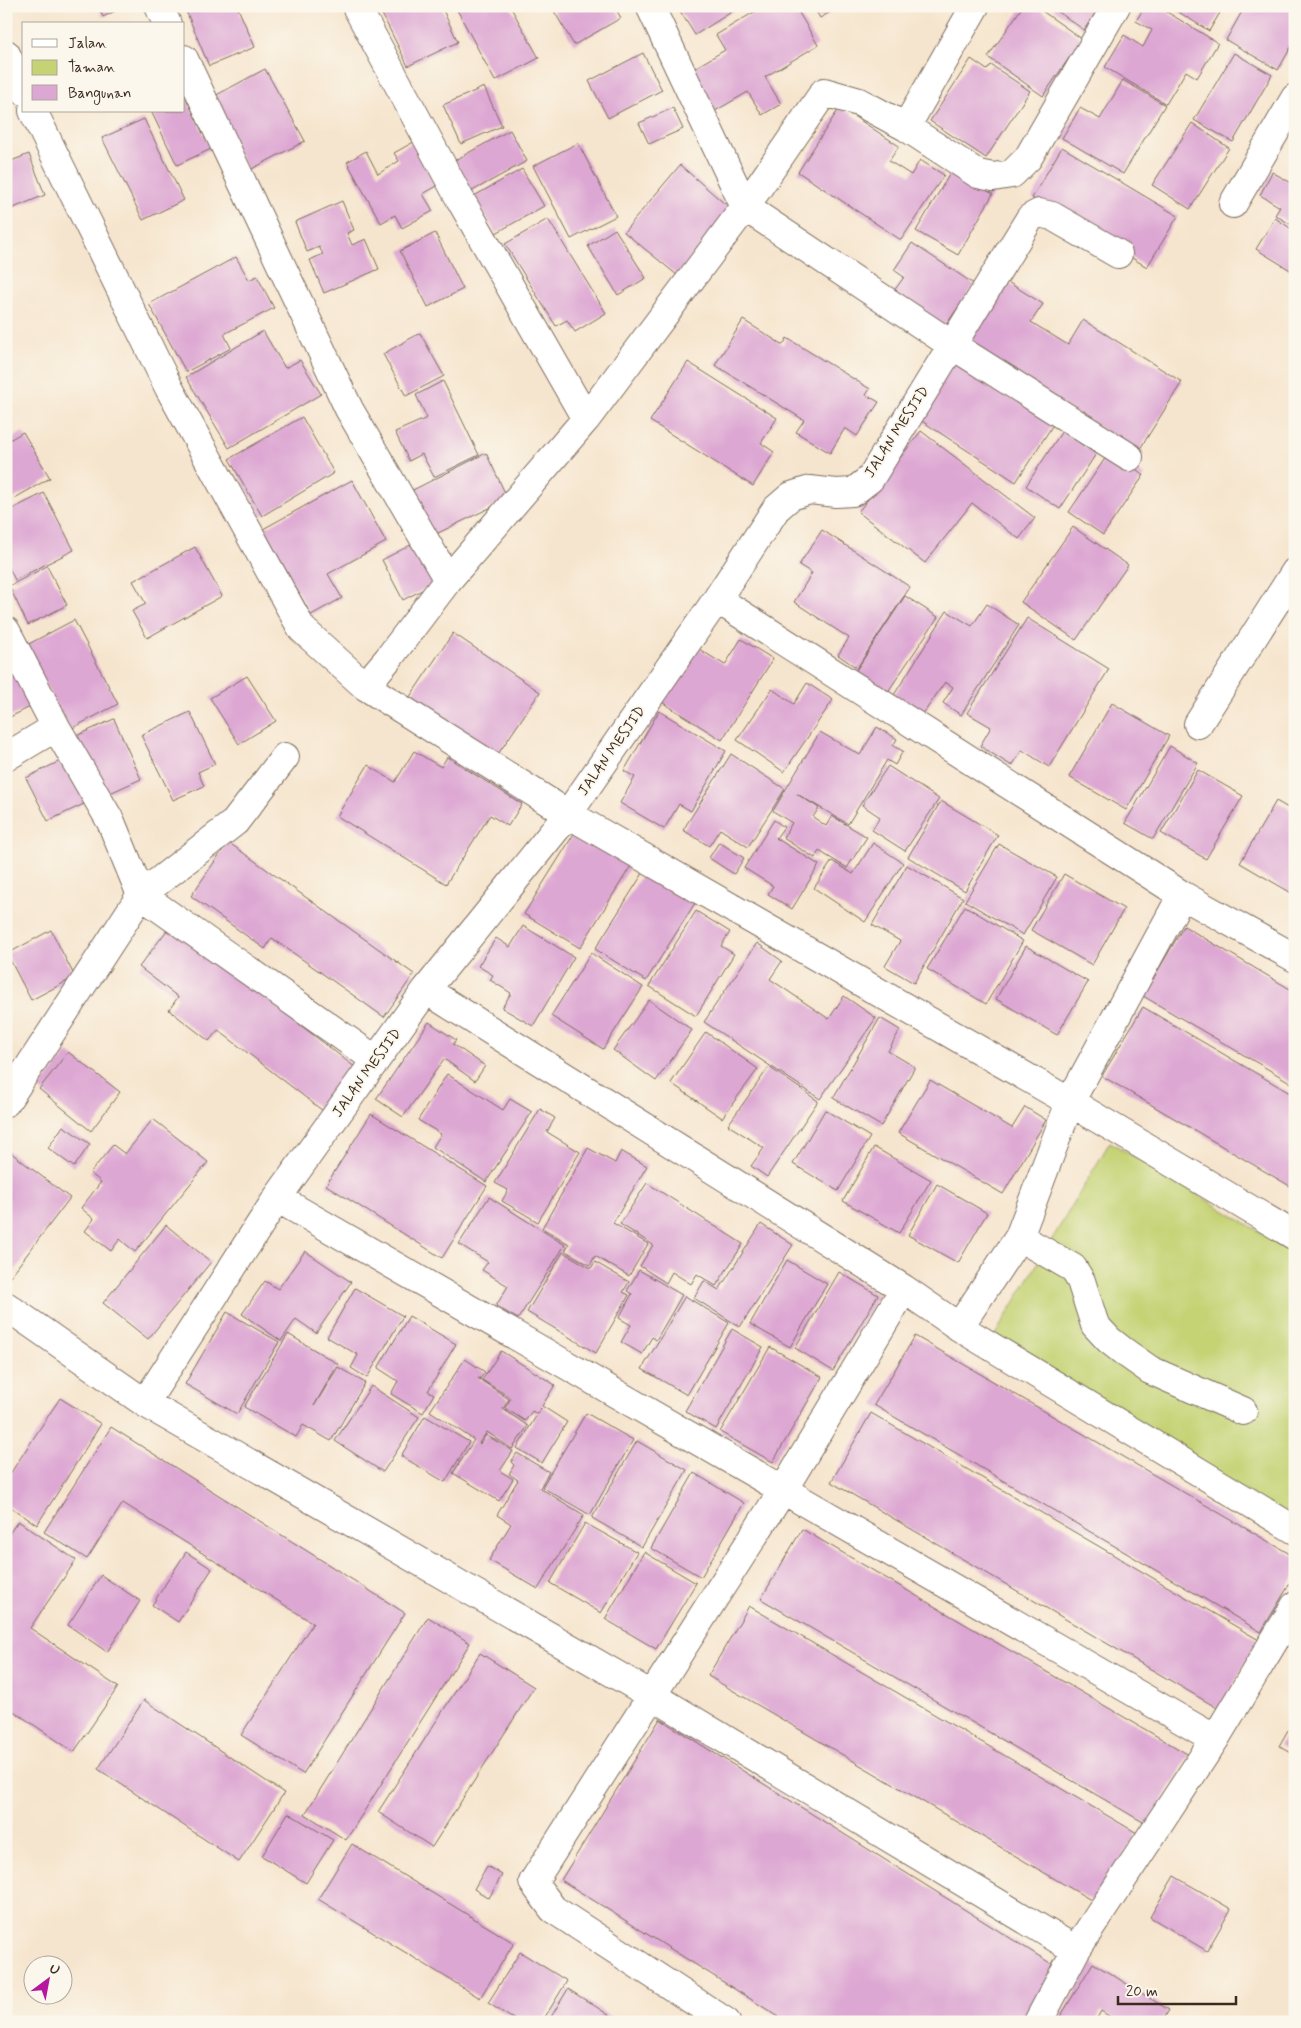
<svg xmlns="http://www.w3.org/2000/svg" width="1301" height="2028" viewBox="0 0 1301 2028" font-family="Mynerve,sans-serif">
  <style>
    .green { fill: #c5d375; stroke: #807e4a }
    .building { fill: #dda7d3 }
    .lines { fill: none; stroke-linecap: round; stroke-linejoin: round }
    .minor-casing { stroke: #7c6b5c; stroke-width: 30 }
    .minor { stroke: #fff; stroke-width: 28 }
    .labels { text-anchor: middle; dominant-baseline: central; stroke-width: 4; stroke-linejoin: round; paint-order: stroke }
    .street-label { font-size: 15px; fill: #3b2a1e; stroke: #fbf7ec }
  </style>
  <rect width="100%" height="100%" fill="#fbf7ec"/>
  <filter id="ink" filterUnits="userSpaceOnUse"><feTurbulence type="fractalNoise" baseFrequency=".02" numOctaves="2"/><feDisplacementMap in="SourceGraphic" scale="10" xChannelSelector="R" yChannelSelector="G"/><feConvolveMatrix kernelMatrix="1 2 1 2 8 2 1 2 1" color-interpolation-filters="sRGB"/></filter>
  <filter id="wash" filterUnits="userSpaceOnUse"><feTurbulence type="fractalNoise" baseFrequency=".0096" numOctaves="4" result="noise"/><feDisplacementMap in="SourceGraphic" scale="20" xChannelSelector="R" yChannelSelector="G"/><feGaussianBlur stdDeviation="1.12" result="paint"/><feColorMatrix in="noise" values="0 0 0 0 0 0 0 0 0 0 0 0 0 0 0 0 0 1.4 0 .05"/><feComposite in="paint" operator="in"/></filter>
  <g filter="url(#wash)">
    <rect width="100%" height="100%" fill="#f6e5ce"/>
    <!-- green -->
    <path class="green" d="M1110 1142 1295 1253V1521L992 1340Z"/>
    <g id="blocks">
      <!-- building -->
      <path class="building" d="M98 6H125L103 17Z
        M184 6H237L255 47 209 66Z
        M378 6H441L458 42 408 66Z
        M455 6H510L539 58 495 81Z
        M551 6H614L621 18 574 45Z
        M689 6H741L695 35 680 11Z
        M764 6H795L818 45 765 77 781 104 762 115 748 92 715 111 691 70 725 50 716 35Z
        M813 6H841L820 18Z
        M1023 6H1035L1082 39 1043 96 988 57Z
        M1050 6H1100L1084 30Z
        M1145 6H1157L1218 43 1197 78 1186 71 1166 104 1105 67 1124 35 1143 47 1152 30 1136 21Z
        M1169 6H1224L1209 31Z
        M1245 6H1295V40L1278 70 1226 40Z
        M643 53 662 90 608 118 589 81Z
        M1234 53 1272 75 1233 142 1194 120Z
        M971 59 987 70 991 65 1030 91 986 158 930 121Z
        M265 69 305 141 248 171 209 99Z
        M1123 80 1165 105 1123 174 1062 138 1080 108 1100 119Z
        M484 87 502 126 461 144 443 105Z
        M184 94 211 149 177 165 151 111H184Z
        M840 107 899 146 889 161 911 175 920 160 944 175 901 240 798 172Z
        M673 108 683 129 649 144 639 123Z
        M144 119 184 200 143 220 102 138Z
        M1192 123 1229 148 1190 209 1152 185Z
        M510 130 527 161 465 195 448 164Z
        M419 139 444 182 423 194 433 211 402 228 395 215 381 223 347 162 366 151 378 174 399 161 394 153Z
        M578 143 616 216 571 239 533 166Z
        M1062 147 1178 216 1147 267 1032 198Z
        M29 154 45 195 6 211V163Z
        M680 165 732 210 677 275 624 232Z
        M522 169 544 206 496 233 474 196Z
        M952 170 993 194 958 255 916 231Z
        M1272 172 1295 185V227L1275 215 1280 207 1260 195Z
        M342 201 354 230 347 233 352 245 366 239 379 269 324 293 310 260 323 254 319 247 307 252 295 222Z
        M1275 218 1295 231V273L1256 249Z
        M548 219 606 313 575 332 567 320 556 326 505 244Z
        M615 229 646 278 618 295 588 246Z
        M435 233 463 289 428 307 400 251Z
        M912 243 974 284 944 328 888 299 904 277 894 270Z
        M236 257 249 280 257 276 274 308 224 334 231 348 186 372 149 304Z
        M1003 279 1043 304 1031 322 1068 345 1083 320 1182 382 1138 452 963 342Z
        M743 320 783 345 787 338 870 389 866 395 879 402 857 436 845 428 830 453 796 432 804 420 715 365Z
        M263 331 285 368 300 360 321 394 229 448 186 377Z
        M420 333 444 376 406 396 383 354Z
        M959 353 1058 417 1016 482 917 418Z
        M688 362 777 418 761 443 774 452 753 486 650 421Z
        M443 381 479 455 434 477 422 454 409 461 395 432 427 418 416 395Z
        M302 417 334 473 262 516 229 459Z
        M921 431 1035 518 1019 539 972 503 925 563 858 512Z
        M1062 431 1096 454 1060 509 1026 486Z
        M23 432 50 478 6 503V442Z
        M1110 451 1144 475 1103 535 1069 512Z
        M486 453 508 499 432 536 409 492Z
        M352 480 386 542 328 574 342 598 311 615 263 529Z
        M44 493 74 550 15 580 6 562V512Z
        M1073 527 1128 565 1076 640 1021 602Z
        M822 530 910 587 857 668 838 655 849 638 794 602 812 573 799 565Z
        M420 540 441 580 403 600 382 560Z
        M195 547 222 596 147 638 132 611 146 604 133 581Z
        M47 566 67 605 28 625 9 586Z
        M905 596 938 617 885 696 853 675Z
        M987 604 1019 625 961 715 943 703 953 687 945 682 921 717 892 698 947 611 972 626Z
        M1027 618 1109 669 1049 767 1022 750 1012 766 980 746 991 727 967 713Z
        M74 620 118 704 69 730 25 646Z
        M453 633 540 692 492 763 405 704Z
        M741 639 773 659 722 740 660 701 694 646 725 665Z
        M6 658 30 707 6 719Z
        M247 676 276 721 239 744 210 698Z
        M807 683 833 700 784 772 737 740 772 689 794 704Z
        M1112 703 1169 736 1126 810 1069 777Z
        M659 711 726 751 691 811 679 804 664 829 620 803 635 777 624 771Z
        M190 712 215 764 198 772 204 786 173 800 141 735Z
        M114 719 141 779 101 797 74 737Z
        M877 727 897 739 893 746 903 751 895 765 887 760 848 824 797 794 819 808 813 817 826 826 832 816 867 837 847 868 819 851 815 858 783 838 792 823 773 811 820 732 860 755Z
        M1170 746 1198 763 1153 839 1125 823Z
        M414 751 441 767 447 757 522 804 508 826 490 815 446 884 337 816 368 765 395 782Z
        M731 754 785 789 748 847 720 829 709 846 683 830Z
        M68 757 90 801 48 821 26 778Z
        M888 766 939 799 905 851 872 830 880 817 862 805Z
        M1198 770 1243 796 1206 859 1161 833Z
        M941 801 998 835 965 891 908 857Z
        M1276 801 1295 812V895L1240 863Z
        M774 820 784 827 776 838 819 865 792 909 768 894 773 886 744 868Z
        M577 829 632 864 580 948 524 914Z
        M228 842 414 974 384 1017 272 938 265 949 191 896Z
        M719 842 744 858 734 874 709 858Z
        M873 843 903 863 865 922 814 888 832 861 853 874Z
        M999 844 1057 877 1023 935 965 901Z
        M907 865 963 898 914 983 885 966 900 941 872 925Z
        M645 870 695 903 646 981 595 949Z
        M1064 874 1124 909 1092 965 1031 930Z
        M965 906 1023 941 986 1004 927 969Z
        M696 911 730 932 721 946 734 954 696 1016 649 986Z
        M171 925 360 1071 327 1114 218 1030 209 1041 169 1010 178 997 139 967Z
        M523 926 574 957 533 1026 502 1008 511 993 490 980 493 975 478 966 496 938 510 947Z
        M1184 926 1295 992V1085L1143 996Z
        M51 930 75 977 31 1000 7 954Z
        M757 943 782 961 770 979 829 1019 844 996 876 1018 820 1099 704 1022Z
        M1026 946 1088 982 1057 1035 996 999Z
        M591 953 643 987 603 1049 551 1016Z
        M649 1000 692 1030 656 1081 613 1050Z
        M1143 1007 1295 1096V1189L1102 1076Z
        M880 1018 900 1030 888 1051 915 1067 881 1126 833 1098Z
        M429 1022 456 1040 453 1044 485 1066 475 1081 444 1059 403 1117 376 1099Z
        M706 1032 758 1069 722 1118 671 1083Z
        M68 1052 120 1092 91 1131 39 1089Z
        M769 1067 818 1101 767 1177 751 1166 764 1148 728 1125Z
        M447 1074 503 1110 510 1099 532 1112 486 1182 433 1147 441 1134 418 1120Z
        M930 1080 1012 1128 1025 1107 1046 1120 1003 1194 898 1133Z
        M540 1109 555 1118 547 1132 580 1152 538 1222 502 1201 508 1190 495 1183Z
        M825 1110 870 1137 838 1191 793 1164Z
        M371 1114 487 1186 442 1258 326 1185Z
        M153 1119 208 1162 135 1252 120 1239 111 1251 85 1231 94 1219 81 1208 101 1182 90 1173 113 1145 125 1154Z
        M63 1126 90 1144 74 1167 48 1148Z
        M874 1147 931 1180 899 1233 843 1201Z
        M588 1148 615 1163 621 1151 647 1166 613 1223 648 1244 629 1276 595 1256 590 1265 565 1251 569 1244 542 1228Z
        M6 1149 70 1198 9 1278 6 1276Z
        M647 1183 743 1244 716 1286 697 1274 691 1284 672 1272 666 1283 640 1266 653 1245 620 1224Z
        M937 1184 987 1213 958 1263 908 1235Z
        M489 1197 565 1245 518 1319 496 1306 508 1286 482 1270 488 1262 459 1244Z
        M761 1224 793 1245 740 1327 694 1298 704 1281 719 1290Z
        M166 1225 211 1262 148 1339 103 1303Z
        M305 1251 351 1282 316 1333 296 1319 281 1341 242 1314 265 1281 278 1289Z
        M563 1252 591 1268 595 1262 629 1282 623 1292 629 1295 596 1353 527 1312Z
        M787 1260 827 1284 790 1347 750 1324Z
        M639 1270 682 1295 656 1340 652 1337 642 1354 621 1342 631 1325 619 1318 632 1294 627 1291Z
        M839 1272 878 1295 833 1371 795 1348Z
        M355 1288 403 1316 367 1378 351 1368 358 1355 327 1337Z
        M685 1296 729 1323 687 1395 642 1369Z
        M227 1312 279 1342 237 1414 185 1384Z
        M409 1316 456 1344 428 1391 434 1394 423 1413 391 1394 398 1381 378 1368Z
        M732 1329 763 1347 716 1429 685 1411Z
        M288 1334 338 1364 314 1406 338 1367 365 1383 331 1441 303 1425 296 1437 244 1407Z
        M915 1336 1295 1557V1575L1261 1632 874 1405Z
        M770 1347 822 1377 773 1462 720 1432Z
        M501 1351 555 1385 542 1406 567 1422 542 1463 517 1448 541 1408 537 1414 532 1411 525 1421 505 1408 511 1398 482 1380Z
        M465 1359 485 1372 480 1379 478 1378 509 1399 503 1409 528 1426 512 1449 487 1432 479 1443 480 1444 486 1435 513 1451 500 1471 513 1479 499 1501 453 1473 474 1440 430 1411Z
        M371 1386 419 1417 383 1472 335 1441Z
        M60 1398 101 1424 37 1525 6 1504V1480Z
        M586 1413 633 1440 590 1515 542 1487Z
        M871 1413 1259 1640 1219 1709 831 1482Z
        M425 1416 469 1442 445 1482 401 1456Z
        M111 1427 405 1613 303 1774 241 1735 313 1623 123 1503 87 1559 44 1532Z
        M637 1441 687 1470 642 1547 592 1518Z
        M517 1453 549 1472 540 1488 584 1515 538 1589 489 1560 511 1524 497 1515 518 1480 509 1474 514 1465 511 1462Z
        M694 1473 744 1503 701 1577 651 1548Z
        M18 1521 76 1560 30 1628 118 1687 74 1752 6 1706V1538Z
        M585 1523 637 1552 601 1613 550 1583Z
        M802 1529 1189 1755 1148 1825 761 1599Z
        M186 1552 212 1569 178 1622 152 1605Z
        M644 1552 696 1583 656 1649 605 1619Z
        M101 1575 140 1601 107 1652 68 1625Z
        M749 1606 1137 1833 1096 1903 708 1676Z
        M428 1617 470 1643 346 1840 305 1814Z
        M480 1653 534 1687 432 1847 378 1812Z
        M144 1700 284 1793 239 1862 98 1769Z
        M660 1719 1058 1968 1025 2022H787L561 1880Z
        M1292 1723 1295 1725V1755L1279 1746Z
        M288 1813 333 1840 306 1883 262 1856Z
        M352 1844 514 1943 480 1998 318 1899Z
        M487 1866 502 1875 489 1898 474 1889Z
        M1174 1876 1231 1909 1207 1951 1150 1917Z
        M520 1952 567 1981 542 2022H518L488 2003Z
        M1093 1963 1169 2010 1162 2022H1118L1101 2011 1095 2022H1057Z
        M568 1989 620 2022H548Z"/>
    </g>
  </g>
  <g filter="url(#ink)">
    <use href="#blocks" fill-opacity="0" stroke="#7c6b5c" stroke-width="1"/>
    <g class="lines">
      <defs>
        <path id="minor" d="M159 6 167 24
          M356 6 460 199 586 419
          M650 6 745 207 952 345 1129 457
          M1116 6 1028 158 1012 174 993 177 978 174 906 127 859 102 824 92 745 207 586 419 448 580 388 659 365 686 568 814 1070 1102 1295 1236
          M6 54 24 91
          M184 59 349 409 448 580
          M33 111 169 388 302 629 365 686
          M906 127 975 6
          M1233 204 1295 98
          M717 599 1182 895 1295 958
          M6 631 56 727 111 822 141 895 376 1060
          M1198 724 1295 572
          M6 757 56 727
          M426 990 904 1289 959 1327 1295 1530
          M6 1102 141 895 235 822 285 757
          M277 1198 1215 1739
          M1019 1237 1073 1268 1081 1281 1095 1325 1109 1340 1123 1351 1150 1370 1243 1411
          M6 1306 145 1403 653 1696 1076 1950
          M959 1327 1019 1237 1070 1102 1182 895
          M145 1403 277 1198 426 990 568 814 717 599 776 509 791 496 810 490 836 493 853 492 870 479 1030 218 1039 213 1052 216 1118 254
          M726 2022 553 1909 533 1882 783 1490 904 1289
          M1038 2022 1076 1950 1215 1739 1295 1606"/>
      </defs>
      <!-- minor casing -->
      <use href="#minor" class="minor-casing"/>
      <!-- minor -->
      <use href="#minor" class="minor"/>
    </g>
  </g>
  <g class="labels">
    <!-- street labels -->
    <g class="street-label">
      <text transform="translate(897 432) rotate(-57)">JALAN MESJID</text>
      <text transform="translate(612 751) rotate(-55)">JALAN MESJID</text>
      <text transform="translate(367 1073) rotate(-54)">JALAN MESJID</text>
    </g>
  </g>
  <!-- margin -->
  <rect width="1301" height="2028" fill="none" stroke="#fbf7ec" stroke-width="25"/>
  <!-- legend -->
  <rect x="22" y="22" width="162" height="90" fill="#fbf7ec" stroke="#aea59a"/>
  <rect x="32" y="39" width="25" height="8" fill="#ffffff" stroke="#aea59a"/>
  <text x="68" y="48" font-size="15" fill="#3b2a1e">Jalan</text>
  <rect x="32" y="60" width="25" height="15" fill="#c5d375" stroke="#aea59a"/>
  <text x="68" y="72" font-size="15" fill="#3b2a1e">Taman</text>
  <rect x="32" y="85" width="25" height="15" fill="#dda7d3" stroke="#aea59a"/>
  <text x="68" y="98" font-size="15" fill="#3b2a1e">Bangunan</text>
  <!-- north arrow -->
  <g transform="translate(48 1980) rotate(32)"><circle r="24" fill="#fbf7ec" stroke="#aea59a"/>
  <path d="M0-4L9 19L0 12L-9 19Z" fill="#b5179e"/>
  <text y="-8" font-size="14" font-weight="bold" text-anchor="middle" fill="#3b2a1e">U</text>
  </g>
  <!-- scale -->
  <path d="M1118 1996v8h118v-8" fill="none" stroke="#3b2a1e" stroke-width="2.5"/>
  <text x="1126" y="1996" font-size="15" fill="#3b2a1e" stroke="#fbf7ec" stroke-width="4" paint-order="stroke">20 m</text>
</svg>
